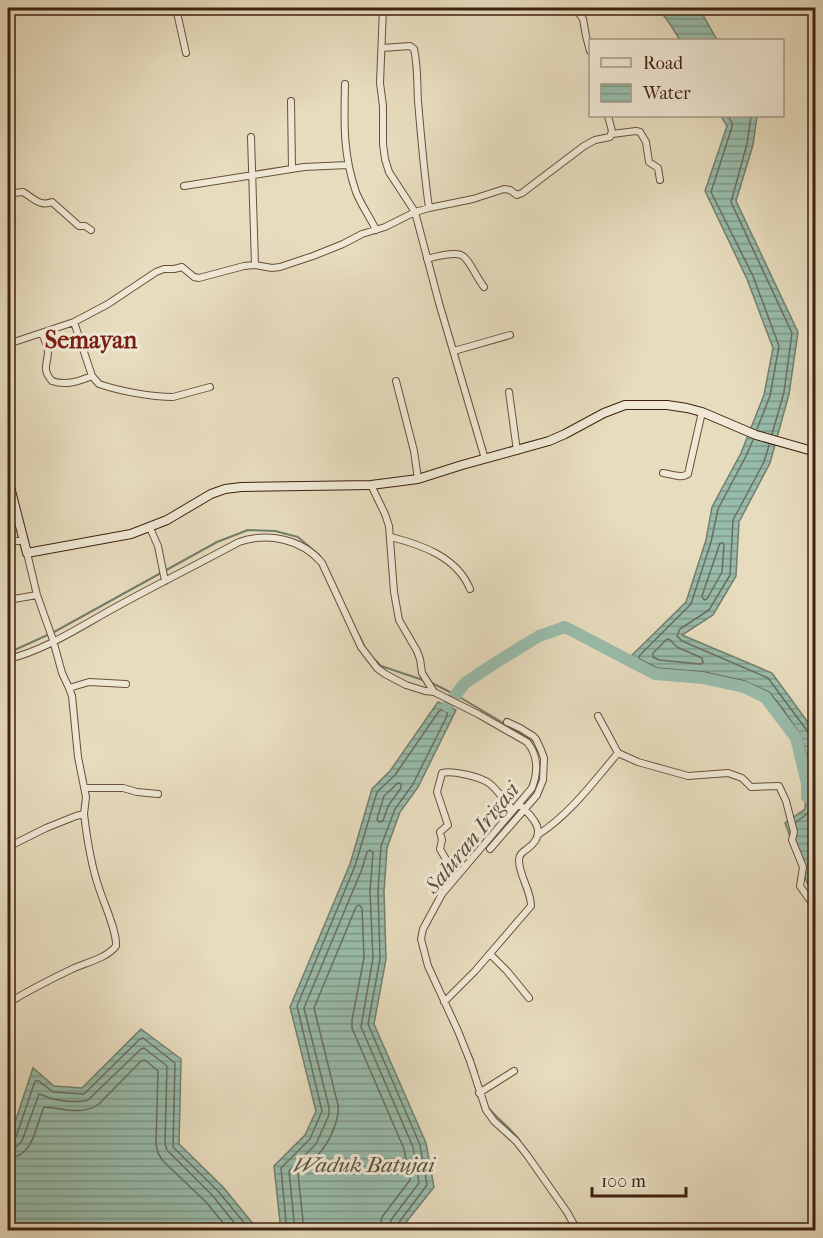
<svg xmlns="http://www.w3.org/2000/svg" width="823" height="1238" viewBox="0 0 823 1238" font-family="'IM FELL French Canon',serif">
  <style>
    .water { fill: url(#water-rules); stroke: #747e6c; stroke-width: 1.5 }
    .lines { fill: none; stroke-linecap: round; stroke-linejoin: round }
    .shore { stroke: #6b6e5c; stroke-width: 1.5 }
    .stream { stroke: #747e6c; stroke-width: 2 }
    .river { stroke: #98bcab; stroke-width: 12 }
    .street-casing { stroke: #68503a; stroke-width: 8 }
    .secondary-casing { stroke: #3e210e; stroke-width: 10 }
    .street { stroke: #efe8d5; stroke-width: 6 }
    .secondary { stroke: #efe8d5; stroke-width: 8 }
    .labels { text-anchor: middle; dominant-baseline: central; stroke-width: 6; stroke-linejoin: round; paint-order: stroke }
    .water-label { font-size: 22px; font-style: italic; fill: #59503d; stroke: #efe8d5 }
    .quarter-label { font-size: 24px; font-weight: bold; fill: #7a1f14; stroke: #efe8d5 }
  </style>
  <defs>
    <pattern id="water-rules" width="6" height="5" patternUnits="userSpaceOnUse" patternTransform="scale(1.5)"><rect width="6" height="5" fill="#98bcab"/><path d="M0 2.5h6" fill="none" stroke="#7d988a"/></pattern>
  </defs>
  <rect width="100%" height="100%" fill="#e7dcbe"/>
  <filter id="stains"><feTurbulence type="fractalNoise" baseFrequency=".00333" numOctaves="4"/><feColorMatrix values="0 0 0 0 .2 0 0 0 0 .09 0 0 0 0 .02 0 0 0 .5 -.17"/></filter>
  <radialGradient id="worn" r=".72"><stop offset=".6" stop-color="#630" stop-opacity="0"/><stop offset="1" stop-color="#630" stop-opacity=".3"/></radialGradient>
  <!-- water -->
  <path class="water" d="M658 8H699L717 40H680L670 24Z
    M721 116H757L753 145 736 201 798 332 789 394 770 463 739 522 736 576 713 615 682 635 772 673 815 732V891L808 885 785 823 805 809 807 783 796 738 765 697 744 687 703 678 655 674 627 660 686 602 706 540 712 507 741 453 764 395 773 348 747 279 705 191 727 126Z
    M438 702 456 710 418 787 400 812 387 848 384 892 386 959 374 1024 426 1143 434 1187 400 1230H278L280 1222 274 1166 305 1135 316 1111 290 1007 350 864 372 789 390 771Z
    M141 1029 181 1059 179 1144 223 1187 258 1230H8V1143L33 1068 54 1086 82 1088Z"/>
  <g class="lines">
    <!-- shore -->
    <path class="shore" d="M728 116 732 123V127L711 192 753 276 779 346 770 396 757 429
      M751 116 747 144 731 202 792 333 784 392 772 434
      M753 440 746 456 718 509 711 542 691 604 640 655 639 658 641 660 657 668 704 672 745 681 769 692 782 708 801 736 813 782 811 811 796 822
      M769 445 764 462 733 520 730 575 709 610 680 629 677 636 682 641 768 678 808 732 811 735H816
      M720 543H723L724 545 722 572 707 599 704 600 702 596Z
      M669 639 677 647 702 658 703 663 700 664 659 660 653 657V653L666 640Z
      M398 783 401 784V788L388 806 383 821 379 822 377 819 384 796Z
      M8 1141H12L16 1137 35 1081H39L53 1092 84 1094 140 1039 143 1038 175 1063 173 1147 218 1191 250 1230
      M8 1149 16 1147 22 1141 39 1094C44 1095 47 1098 53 1099 63 1101 78 1103 88 1100L141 1049 144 1048 167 1066 165 1144 167 1150 213 1196 240 1230
      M8 1158C34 1157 35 1127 44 1107 62 1108 83 1116 99 1104L141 1061 145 1060 158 1071 156 1144 158 1153 163 1161 206 1202 229 1230
      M284 1230 286 1222 281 1168 310 1139 322 1111 297 1006 355 866 377 792 395 775 439 711 442 710 447 712V716L413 784 395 809 381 846 378 892 380 959 368 1024 420 1145 427 1185 397 1225 396 1230
      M292 1230 294 1221 289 1171 316 1144 329 1115V1107L304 1008 362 869 367 852 370 850 373 853 370 892 373 958 361 1027 413 1147 419 1183 391 1220 388 1230
      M302 1230 303 1221 298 1174C305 1166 315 1159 322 1150 330 1140 340 1118 338 1105L314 1008 356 907 359 905 362 908 364 958 352 1020V1028L404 1149 410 1180 382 1217 379 1230"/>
    <!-- stream -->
    <path class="stream" d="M360 637 365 648
      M8 653 54 632 217 542 248 530 275 531 298 537 319 555 322 559
      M372 657 381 666 423 680
      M432 683 456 695 505 724
      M510 727 531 741 533 746
      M471 1055 477 1072
      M487 1106C497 1119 511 1128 520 1141"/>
    <!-- river -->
    <path class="river" d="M447 706 465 683 492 665 539 636 565 627 655 674 703 678 744 687 765 697 796 738 807 783V797"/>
    <defs>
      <path id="street" d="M176 8 186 53
        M383 8 380 83 383 106V144L385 159 389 172 415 212 439 303 485 459
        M575 8 583 19 586 36 590 51
        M382 48 410 46 414 49C418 66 417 84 418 101 421 137 424 172 429 208
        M345 84C344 123 343 155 356 192 361 205 370 217 376 230
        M291 101 292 169
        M612 134 636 131 640 132 646 142 649 162 658 168 660 180
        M251 137 255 265
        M184 186 304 167 348 165
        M8 188 14 193 23 192C33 198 40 207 52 202L79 226H85L91 230
        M427 259C434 257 454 252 461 255 469 258 477 279 484 287
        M74 322 92 376 99 384C119 391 152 397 173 397L210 387
        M42 333C44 339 48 346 48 353 47 366 42 369 52 381 66 386 80 381 92 376
        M8 344 74 322 108 304 156 272 164 269H174L182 267 194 277 199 278 244 266 255 265 272 268 280 267 313 256 343 244 362 234 385 227 415 212 429 208 473 199 504 189 510 190 517 195 522 193 584 146 595 140 610 137 612 131 608 116
        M454 351 510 335
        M396 381 414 451 418 479
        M509 392 517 451
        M663 473C671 474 681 479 688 474L702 412
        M371 485 385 514 389 526 394 592 399 620 417 651 420 659 422 673 434 692
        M150 528 158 546 165 581
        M391 537C422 545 457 557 470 589
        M8 541H24
        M8 600 37 595
        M8 659C46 650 81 626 116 607 156 585 198 564 239 542 268 532 302 539 322 563L361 647 377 668 385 674 406 685 425 691 434 692 478 714 527 742C538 755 538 772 532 788L442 894 423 929 421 939 428 966 458 1031 470 1061 486 1110 494 1121 516 1141 527 1155 567 1212 577 1230
        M69 688 89 682 126 684
        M598 716 618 753
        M84 788H123L137 792 158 794
        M539 834C571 813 594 781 618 753L638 762 688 776 728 773 742 778 751 787 779 786 786 801 794 832 792 840 803 867 800 886 809 899 816 905
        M8 847 46 828 76 816 84 814 86 797 78 757 72 696 69 688 62 673 53 640 37 595 27 553
        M490 849 537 795 543 780 544 758 541 750 536 739 533 736 520 728 507 722
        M456 877 440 849 442 840 440 832 448 825 437 792 442 773C452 770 482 777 490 784 496 788 507 804 513 810
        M490 954 507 971 529 998
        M444 1002 475 971 531 906C531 890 519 876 519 860 519 854 523 852 527 849 549 833 534 818 519 804
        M8 1003C28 991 49 980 70 970 84 963 106 959 116 946 117 931 104 904 99 888 91 865 87 839 84 814
        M479 1093 514 1071"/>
      <path id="secondary" d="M8 479 27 553 131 534 167 520 211 494 225 489 241 487 371 485 418 479 462 465 549 441 565 434 604 413 625 405H667L687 408 702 412 756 435 816 452"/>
    </defs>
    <!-- street casing -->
    <use href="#street" class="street-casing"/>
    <!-- secondary casing -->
    <use href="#secondary" class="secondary-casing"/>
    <!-- street -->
    <use href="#street" class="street"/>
    <!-- secondary -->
    <use href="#secondary" class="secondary"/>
  </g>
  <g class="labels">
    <!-- water labels -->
    <g class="water-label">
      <text transform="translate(472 838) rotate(-51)">Saluran Irigasi</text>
      <text x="364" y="1165">Waduk Batujai</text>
    </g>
    <!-- quarter labels -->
    <g class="quarter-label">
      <text x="91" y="340">Semayan</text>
    </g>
  </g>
  <!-- margin -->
  <rect width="823" height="1238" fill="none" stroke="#e7dcbe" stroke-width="30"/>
  <rect x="9" y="9" width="805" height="1220" fill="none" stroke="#3e210e" stroke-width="3"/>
  <rect x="15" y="15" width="793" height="1208" fill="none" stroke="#3e210e" stroke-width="1.5"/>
  <!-- legend -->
  <rect x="589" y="39" width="195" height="78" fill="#efe8d5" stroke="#a89885" stroke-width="1.5"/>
  <rect x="601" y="58" width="30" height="9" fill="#efe8d5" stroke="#a89885" stroke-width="1.5"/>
  <text x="643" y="69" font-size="18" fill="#3e210e">Road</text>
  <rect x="601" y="84" width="30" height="18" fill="url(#water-rules)" stroke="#a89885" stroke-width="1.5"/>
  <text x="643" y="99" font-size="18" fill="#3e210e">Water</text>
  <!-- scale -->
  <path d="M592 1187v9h94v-9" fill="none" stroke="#3e210e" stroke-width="3"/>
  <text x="601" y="1187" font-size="18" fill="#3e210e" stroke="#efe8d5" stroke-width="4.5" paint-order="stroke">100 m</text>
  <rect width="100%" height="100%" filter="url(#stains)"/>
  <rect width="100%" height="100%" fill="url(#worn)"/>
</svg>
